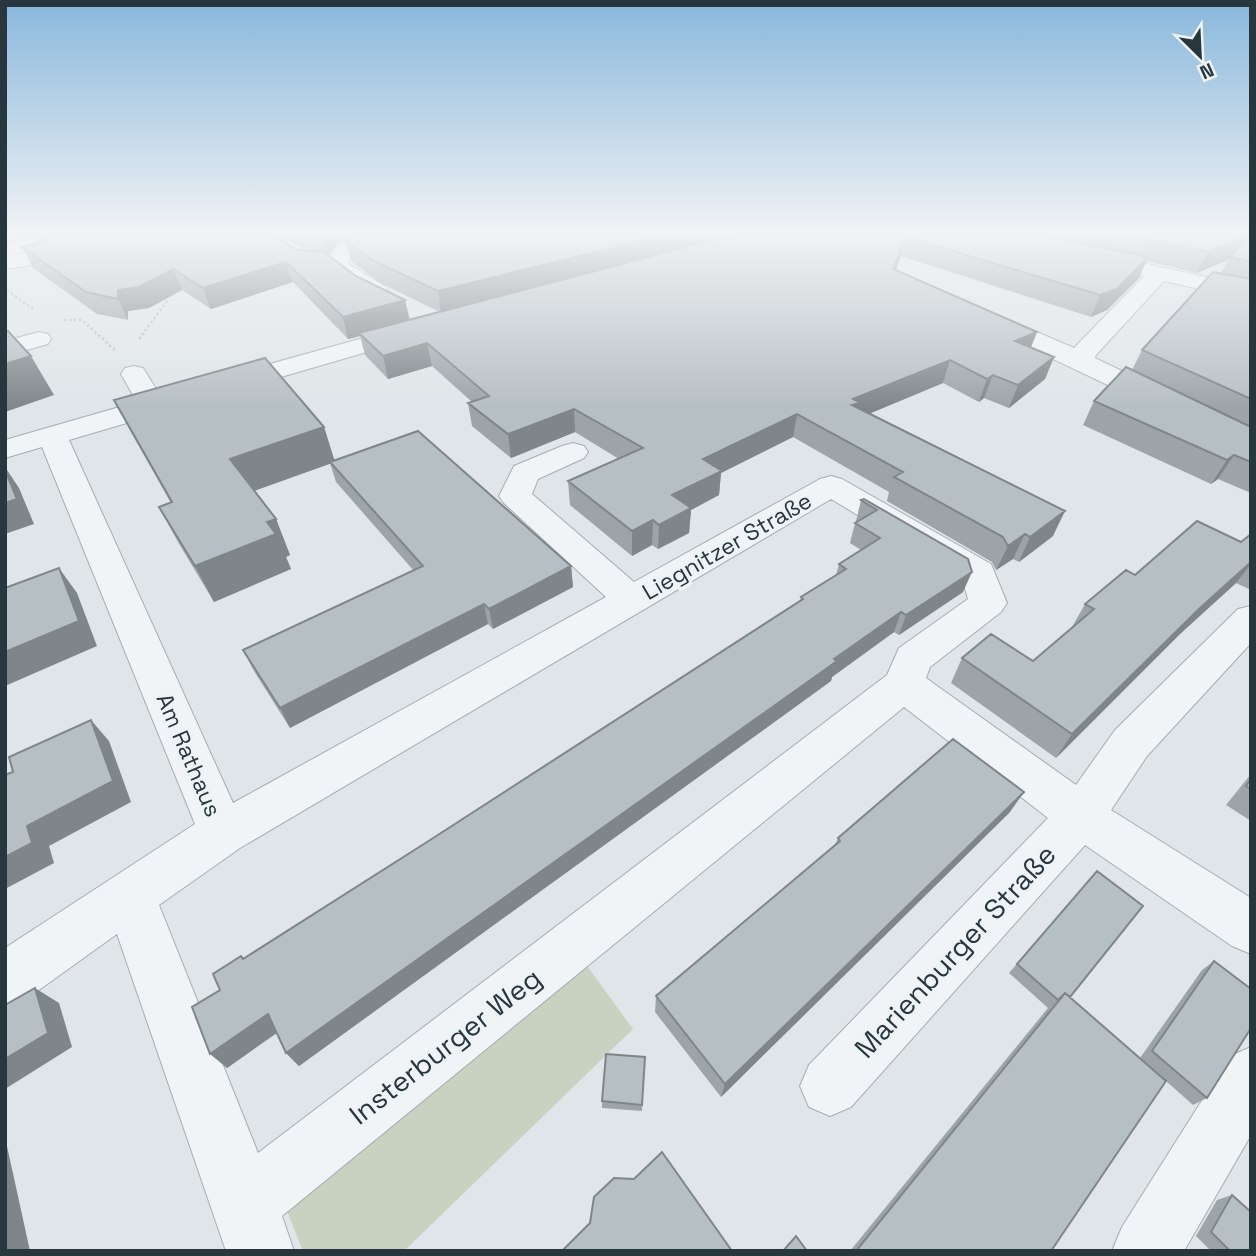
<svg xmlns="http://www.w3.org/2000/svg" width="1256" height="1256" viewBox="0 0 1256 1256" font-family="'Space Grotesk',sans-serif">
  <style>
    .green { fill: #c9d1c0 }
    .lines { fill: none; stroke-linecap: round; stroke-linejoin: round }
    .minor-casing { stroke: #a4adb2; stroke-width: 2 }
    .path { stroke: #b9bfc2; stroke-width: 2.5; stroke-dasharray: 2.5 2.5; stroke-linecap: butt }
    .minor { fill: #f1f4f6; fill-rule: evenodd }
    .wall { fill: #9da4a9; fill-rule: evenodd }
    .shaded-wall { fill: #7f8689 }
    .building { fill: #b6bfc4; stroke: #7f8689; stroke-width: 2 }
    .labels { text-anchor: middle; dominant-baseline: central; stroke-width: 7; stroke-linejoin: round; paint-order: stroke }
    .street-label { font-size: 23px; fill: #28363e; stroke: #eef3f5 }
    .near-street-label { font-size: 28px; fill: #28363e; stroke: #eef3f5 }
  </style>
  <rect width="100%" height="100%" fill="#dfe5e8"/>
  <!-- green -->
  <path class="green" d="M587 966 633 1029 404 1251H303L285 1206Z"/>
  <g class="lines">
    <defs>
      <path id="minor" d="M366 234H391L388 238 353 254 347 263 386 287 389 292 386 297C366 302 336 279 324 263L339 246Z
        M27 239 57 243 61 250 39 264 5 269V245ZM28 251 32 252 9 256Z
        M1133 261 1251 287V301L1164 281 1096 355 1095 358 1251 433V453L977 323 973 318 977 313H993L1074 348 1144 276 1125 272 1122 267 1125 262Z
        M413 324 422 326 425 331 422 336 226 393 216 391 213 385 216 379Z
        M39 332 48 334 51 339 48 344 5 356V341Z
        M134 366 143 368 160 395 171 393 181 395 185 401 181 407 69 440 233 803 606 597 504 503 499 496 514 466 562 446 573 443 584 446 588 452 584 458 538 479 532 494 634 582 820 479 831 476 842 479 991 564 1007 603 1001 612 930 667 926 678 1076 785 1115 730 1238 609 1251 606V643L1147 756 1111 810 1251 898V954L1232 946 1085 845 851 1107 830 1116 809 1107 800 1086 809 1065 1048 818 904 707 282 1216 294 1251H226L117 934 25 1000 5 1008V948L195 824 42 447 5 458V440L137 402 121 374 125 368ZM831 499 962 578 968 599 899 648 887 675 258 1153 159 905 240 848Z
        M1251 1047V1135L1184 1251H1112L1122 1227 1230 1056Z"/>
    </defs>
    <!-- minor casing -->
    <use href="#minor" class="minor-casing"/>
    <!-- path -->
    <path class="path" d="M7 290 34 310
      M64 320H82L116 351
      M139 339 167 301 166 292"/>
    <!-- minor -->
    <use href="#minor" class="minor"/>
  </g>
  <!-- wall -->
  <path class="wall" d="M40 234H1251V493L1218 479 1211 484 1083 425 1094 401 1132 370 1142 350 1221 273 1228 260 1197 273 1146 261 1139 278 1107 310 1091 317 901 256 896 270 1037 332 1031 347 1054 357 1045 379 1009 408 984 398 979 402 943 383 869 414 1053 536 1019 562 1013 559 996 570 992 562 887 501 889 492 793 437 721 473 719 495 691 510 689 533 658 549 652 545 632 556 570 505 568 481 619 459 575 432 511 458 472 426 468 403 472 402 432 366 388 379 365 355 360 336 348 339 293 282 211 309 182 290 149 308 128 311V320L97 314 33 268 22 247 46 241ZM275 234 310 251 298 250 273 235ZM348 239 346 242 351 261 380 283 440 312 409 320 405 300 356 276 326 254H328L338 244Z
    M114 400 324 427 334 460 571 566 573 587 493 629 488 624 290 728 254 671 243 650 414 571 336 482 330 463 254 490 276 519 290 555 286 557 291 569 214 602 178 542 159 507 171 503 132 434Z
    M861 500 968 559 963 592 899 635 894 632 832 677 831 681 299 1066 286 1053 277 1033 227 1068 220 990 241 956 243 959 427 842 800 601 801 597 836 575 839 564 861 550 850 543 855 523 858 521H856Z
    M1251 534V590L1236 583 1180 634 1056 758 951 683 962 658 1033 661 1071 629 1085 604 1135 575 1241 542Z
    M1251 774V821L1226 805Z
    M1010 812 721 1097 655 1012 656 996 835 845 838 838Z
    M1097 871 1070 997 1140 1058 1202 970 1214 961 1207 1098 1193 1105 1166 1081 1051 1251H850L1048 1008 1009 973Z
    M645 1057 642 1111 602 1108V1101Z
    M1232 1195 1251 1251H1211L1196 1236 1217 1200Z"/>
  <!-- shaded-wall -->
  <path class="shaded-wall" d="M324 234H360L338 244 328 254 323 235Z
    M668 234H743L441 312 438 291Z
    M1251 235V241L1230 257 1228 260 1197 273 1208 252Z
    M906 237 901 256 888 290 893 269Z
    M1148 257 1139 278 1107 310 1091 317 1100 295Z
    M286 262 293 282 211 309 203 288Z
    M173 269 182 290 149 308 128 311V320L118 299V290Z
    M405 300 410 321 359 333 360 336 348 339 343 317Z
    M1037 332 1028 354 1015 341Z
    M427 343 432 366 388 379 383 356Z
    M31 356 54 395 5 412V364Z
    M1054 357 1045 379 1009 408 1018 385Z
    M950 360 943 383 856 419 854 426 853 399Z
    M993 375 984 398 979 402 987 379Z
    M574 409 575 432 511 458 508 434Z
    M797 414 793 437 721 473 719 495 691 510 689 533 658 549 659 525 672 495 703 459Z
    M324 427 335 462 246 494 230 459Z
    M1234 455 1218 479 1211 484 1227 460Z
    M5 467 19 488 34 524 5 534Z
    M1065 511 1053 536 1019 562 1030 537Z
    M276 519 290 555 286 557 291 569 214 602 195 566 267 522Z
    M653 520 652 545 632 556V531Z
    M1025 534 1013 559 996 570 1008 546Z
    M1251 562V564L1236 583 1180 634 1056 758 1072 734 1199 609Z
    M571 566 573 587 493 629 489 609Z
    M59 568 77 593 97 646 5 686V652Z
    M972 572 963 592 899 635 906 615Z
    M484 604 488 624 290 728 280 708Z
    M901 612 894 632 832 677 831 681 299 1066 286 1053Z
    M91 720 109 741 131 802 49 846 54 863 5 889V857L27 826Z
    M1024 792 1010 812 721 1097 725 1084Z
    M35 988 59 1003 72 1047 5 1089V1059Z
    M268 1014 282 1029 227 1068 210 1054Z
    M5 1137 30 1251H5Z"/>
  <!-- building -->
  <path class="building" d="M49 234H271L298 250 324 252 356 276 405 300 343 317 286 262 203 288 173 269 139 287 118 290V299L86 292 22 247 46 241 44 238Z
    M356 234H668L438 291 376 262 346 242 350 236Z
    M736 234H1039L1148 257 1117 289 1100 295 906 237 893 269 1037 332 1015 341 1054 357 1018 385 993 375 987 379 950 360 853 399 860 403 852 405 1065 511 1030 537 1025 534 1008 546 1003 537 894 477 903 472 797 414 703 459 722 471 672 495 691 508 659 525 653 520 632 531 568 481 643 448 574 409 508 434 468 403 489 396 427 343 383 356 359 333Z
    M1117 234H1251V235L1208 252Z
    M1251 237V262L1230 257Z
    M1213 272 1251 279V399L1142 350Z
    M8 331 31 356 5 364V332Z
    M265 358 324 427 230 459 276 519 267 522 276 534 195 566 159 507 172 502 114 400Z
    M1126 367 1251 427V462L1234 455 1227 460 1094 401Z
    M418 431 571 566 489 609 484 604 280 708 243 650 423 566 330 462Z
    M5 470 17 499 5 503Z
    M864 499 968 559 972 572 906 615 901 612 834 659 837 661 286 1053 268 1014 210 1054 192 1007 220 990 213 974 241 956 243 959 427 842 803 599 801 597 846 569 839 564 880 538 855 523 877 510 861 500Z
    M1197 521 1241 542 1251 534V562L1199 609 1072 734 962 658 991 634 1033 661 1094 609 1085 604 1126 570 1135 575Z
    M59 568 79 621 5 652V588Z
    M91 720 113 781 27 826 32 843 5 857V775L13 772 9 757Z
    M953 739 1024 792 725 1084 656 996 840 841 838 838Z
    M1251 779V789L1246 786Z
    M1097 871 1143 906 1070 997 1065 993 1058 1000 1017 964Z
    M1214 961 1251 989V1028L1207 1098 1152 1051Z
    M35 988 48 1033 5 1059V1005Z
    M1065 993 1166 1081 1051 1251H856Z
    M606 1054 645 1057 642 1105 602 1101Z
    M662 1152 732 1251H562L590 1223 594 1197 614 1178 634 1179Z
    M1232 1195 1251 1212V1251H1230L1211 1232Z
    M796 1236 807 1251H783Z"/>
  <!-- sky -->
  <linearGradient id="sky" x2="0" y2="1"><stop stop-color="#89b7db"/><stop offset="0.57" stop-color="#f1f3f5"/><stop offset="1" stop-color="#f1f3f5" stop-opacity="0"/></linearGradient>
  <rect width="1256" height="409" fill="url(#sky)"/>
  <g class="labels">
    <!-- street labels -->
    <g class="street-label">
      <text transform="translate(727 546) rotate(-30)">Liegnitzer Straße</text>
      <text transform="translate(189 755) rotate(67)">Am Rathaus</text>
    </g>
    <!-- near-street labels -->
    <g class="near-street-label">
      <text transform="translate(955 951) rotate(-47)">Marienburger Straße</text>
      <text transform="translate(445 1046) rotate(-38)">Insterburger Weg</text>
    </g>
  </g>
  <!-- border -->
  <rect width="1256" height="1256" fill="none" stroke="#28363e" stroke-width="14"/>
  <!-- north arrow -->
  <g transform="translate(1200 56) rotate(156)" stroke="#eef3f5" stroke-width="5" paint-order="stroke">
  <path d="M0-5L12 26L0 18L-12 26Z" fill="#28363e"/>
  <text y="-10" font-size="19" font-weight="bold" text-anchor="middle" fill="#28363e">N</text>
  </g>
</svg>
